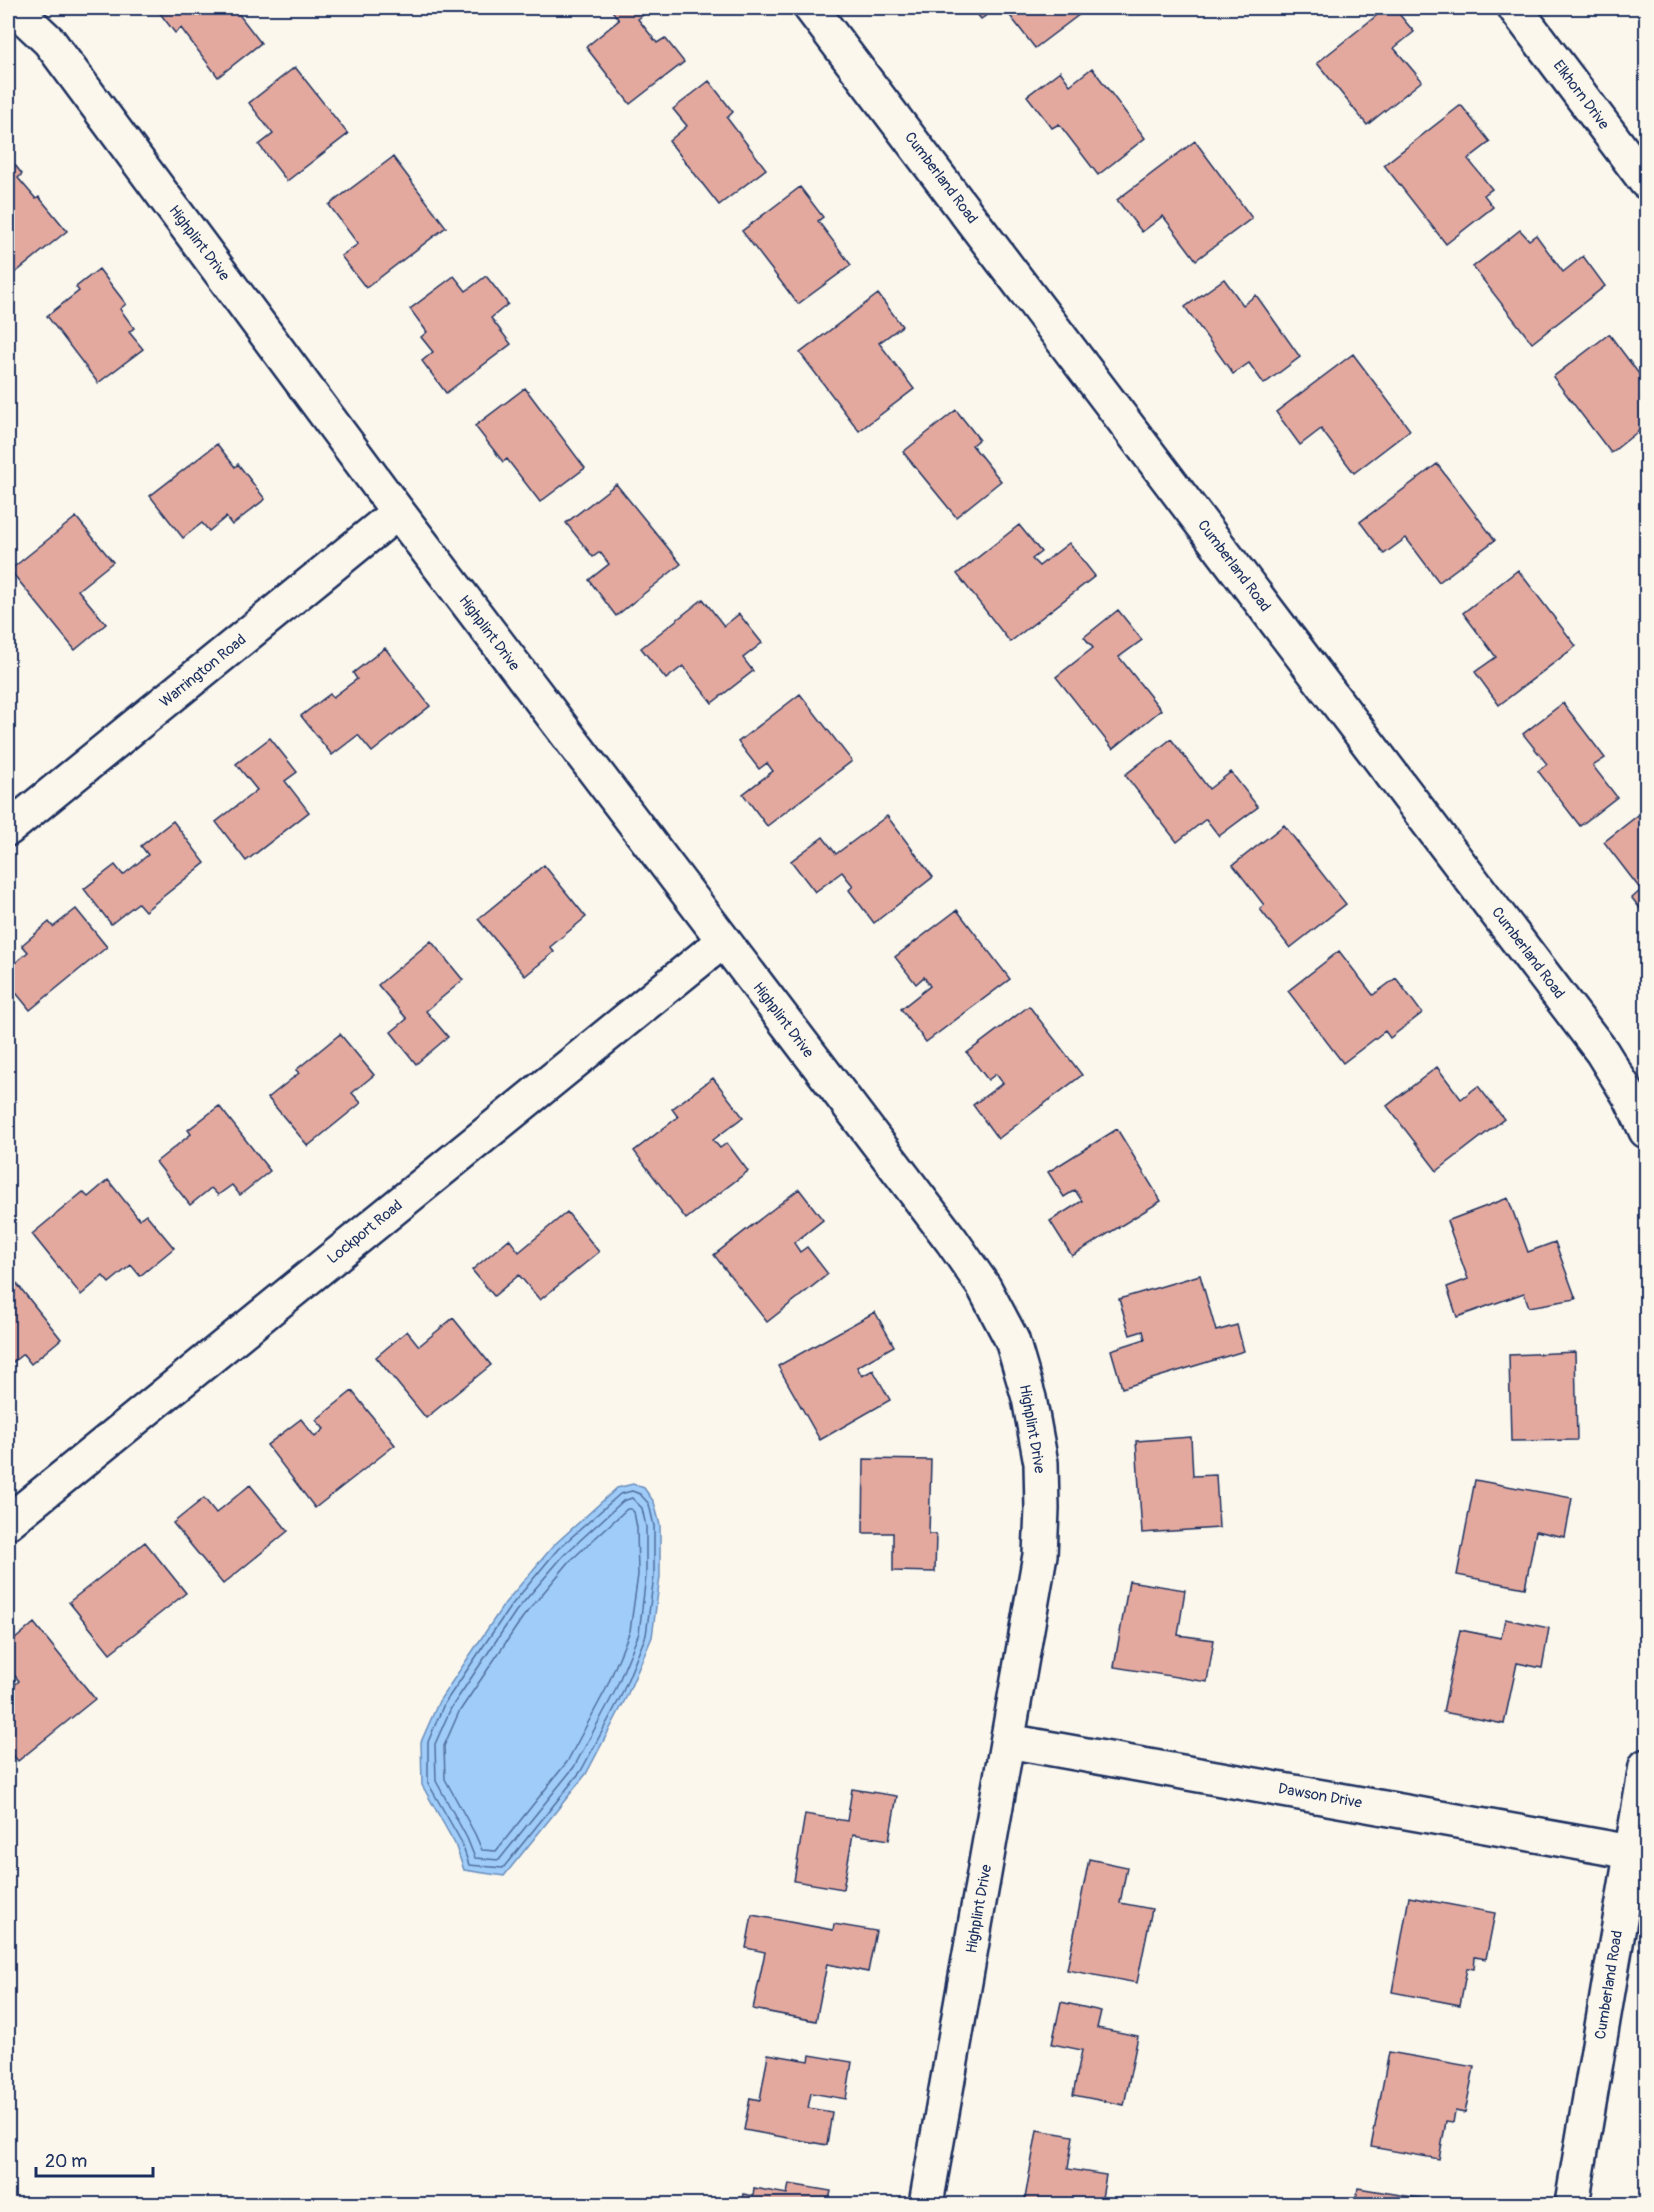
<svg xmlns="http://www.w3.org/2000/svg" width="1654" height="2212" viewBox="0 0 1654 2212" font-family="Pangolin,sans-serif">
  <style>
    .water { fill: #9fccf9; stroke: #6a8dbb; stroke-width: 1.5 }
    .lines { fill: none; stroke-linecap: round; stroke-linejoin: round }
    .shore { stroke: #506e9c; stroke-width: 1.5 }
    .building { fill: #e3a99f; stroke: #1b2f5e; stroke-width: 1.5 }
    .minor-casing { stroke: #1b2f5e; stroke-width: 38 }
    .minor { stroke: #fbf7ec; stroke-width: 33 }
    .labels { text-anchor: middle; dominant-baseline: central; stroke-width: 4.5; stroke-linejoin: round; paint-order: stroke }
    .street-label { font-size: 15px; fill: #1b2f5e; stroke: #fbf7ec }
  </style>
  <rect width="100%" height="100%" fill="#fbf7ec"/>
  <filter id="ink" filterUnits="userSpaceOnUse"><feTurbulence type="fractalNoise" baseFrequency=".0167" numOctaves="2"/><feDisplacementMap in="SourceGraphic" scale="12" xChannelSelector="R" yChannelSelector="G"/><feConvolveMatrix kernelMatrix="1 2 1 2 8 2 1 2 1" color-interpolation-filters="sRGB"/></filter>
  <g filter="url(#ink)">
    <!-- water -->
    <path class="water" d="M633 1484 644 1488 654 1502 660 1525V1577L652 1637 626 1698 586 1774 504 1876 464 1870 455 1844 422 1785 421 1742 439 1701 505 1603 554 1545 617 1488Z"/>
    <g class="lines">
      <!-- shore -->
      <path class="shore" d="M632 1491 640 1494 649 1504 654 1526V1576L646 1635 621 1696 581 1771 503 1868 469 1865 461 1841 428 1783V1742L444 1704 510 1607 558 1549 620 1494Z
        M632 1498 642 1508 646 1527V1576L639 1633 614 1693 574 1767 499 1860 475 1858 467 1838 436 1781 435 1744 451 1708 516 1611 564 1555 623 1501Z
        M627 1509H631L634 1512 637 1528 638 1575 630 1631 606 1689 567 1762 496 1851 482 1850 475 1834 445 1779 444 1746 459 1712 523 1617 570 1561Z"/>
    </g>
    <!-- building -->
    <path class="building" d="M156 8H234L261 43 218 77 181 28 175 33Z
      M610 8H652L638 19 657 43 665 38 684 62 630 104 586 47 619 20Z
      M972 8H997L981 19Z
      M1004 8H1088L1035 48Z
      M1386 8H1394L1414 32 1394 48 1422 81 1367 125 1317 63Z
      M295 67 348 134 287 181 259 145 273 134 249 103Z
      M1092 68 1145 138 1098 175 1059 124 1052 128 1027 96 1060 71 1070 85Z
      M709 81 733 112 727 118 766 169 719 205 669 141 687 126 673 109Z
      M1461 105 1490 142 1468 159 1492 189 1484 195 1493 207 1446 244 1384 165Z
      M1195 141 1252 218 1196 260 1163 216 1142 232 1117 200Z
      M8 156 22 174 18 178 36 199 39 197 67 231 10 277 8 273Z
      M393 157 446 227 366 288 341 256 358 244 329 205Z
      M800 187 823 217 818 221 851 265 798 304 742 231Z
      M1520 230 1529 240 1536 235 1563 272 1583 256 1605 286 1532 343 1473 267Z
      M99 269 126 304 120 309 134 328 129 332 143 349 98 383 47 316 79 291 76 287Z
      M454 276 466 291 486 276 508 304 491 318 511 344 446 393 422 361 433 352 421 337 427 332 410 309Z
      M1224 279 1243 305 1256 295 1300 357 1264 384 1249 363 1233 374 1185 307Z
      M878 294 902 326 879 343 914 389 859 431 800 353Z
      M1609 334 1642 378 1646 375V425L1611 453 1553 377Z
      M1353 354 1410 430 1354 473 1321 429 1300 445 1276 412Z
      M525 388 585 468 540 502 507 459 503 462 475 426Z
      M956 410 979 439 972 445 1001 481 956 517 903 452Z
      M217 444 235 467 238 464 265 499 232 525 226 517 209 531 202 523 183 538 150 496Z
      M1437 464 1495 540 1439 582 1406 538 1384 554 1360 522Z
      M616 484 681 564 616 616 589 580 609 564 600 552 593 557 566 523Z
      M76 517 113 562 78 590 106 624 75 650 10 570Z
      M1019 525 1041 552 1032 559 1039 566 1069 543 1095 576 1010 642 957 574Z
      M1518 570 1576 646 1499 705 1475 672 1496 657 1463 613Z
      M703 599 724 626 739 614 762 643 743 658 753 671 712 703 683 666 666 679 641 648Z
      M1118 610 1142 640 1119 657 1161 710 1113 749 1056 677 1093 648 1084 637Z
      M385 648 430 706 372 752 358 735 332 755 301 716 330 694 333 697 357 679 353 673Z
      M800 694 852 761 767 826 743 794 773 771 767 763 759 769 738 742Z
      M1563 703 1605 758 1593 766 1617 797 1580 826 1538 771 1547 764 1523 734Z
      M270 738 297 772 285 781 309 812 246 861 216 822 257 790 236 764Z
      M1171 739 1209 789 1231 772 1258 807 1219 836 1206 819 1177 842 1125 775Z
      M1646 809V916L1632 898 1641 890 1604 842Z
      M887 816 933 877 874 923 849 890 853 886 842 872 815 892 791 861 823 837 836 854Z
      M173 821 205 863 145 911 138 903 111 924 84 889 115 865 123 875 148 855 141 846Z
      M1284 825 1346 904 1290 948 1260 909 1264 905 1233 865Z
      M544 865 586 917 550 947 554 952 525 976 478 919Z
      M76 909 107 947 30 1010 8 983V969L28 952 22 945 49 922 53 927Z
      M957 910 1010 979 926 1042 901 1009 930 986 924 977 916 984 895 957Z
      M431 941 463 980 426 1011 448 1037 416 1064 391 1032 407 1019 378 985Z
      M1339 951 1373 995 1396 978 1422 1013 1390 1038 1385 1031 1343 1063 1288 991Z
      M1029 1006 1082 1075 998 1139 973 1105 1003 1083 996 1074 988 1080 967 1053Z
      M340 1034 374 1075 352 1093 361 1103 308 1146 268 1098 299 1073 296 1070Z
      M1437 1067 1461 1099 1478 1086 1504 1119 1437 1171 1387 1106Z
      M713 1078 743 1117 713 1140 720 1148 727 1143 748 1171 686 1219 634 1151 678 1117 672 1109Z
      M219 1106 270 1171 240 1195 232 1185 218 1195 211 1188 190 1205 156 1162 191 1134 188 1130Z
      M1117 1129 1161 1201 1072 1256 1050 1221 1082 1201 1075 1190 1064 1197 1048 1172Z
      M108 1180 139 1219 146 1214 174 1248 140 1276 131 1265 109 1283 103 1276 81 1295 32 1234 83 1192 88 1197Z
      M799 1189 823 1220 794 1243 800 1252 807 1247 828 1274 767 1322 714 1255Z
      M1508 1198 1528 1252 1555 1242 1576 1299 1529 1307 1524 1293 1457 1317 1447 1287 1468 1279 1447 1221Z
      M567 1212 599 1252 540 1300 519 1275 494 1296 472 1270 509 1239 519 1252Z
      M10 1275 61 1339 31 1364 23 1354 9 1365 8 1363V1277Z
      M1200 1275 1216 1331 1237 1325 1244 1351 1122 1388 1111 1350 1145 1339 1143 1331 1130 1335 1119 1299Z
      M875 1312 894 1346 857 1367 862 1376 873 1370 890 1400 820 1440 778 1366Z
      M453 1318 491 1365 426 1418 376 1357 407 1331 419 1346Z
      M1575 1352 1577 1440 1511 1441 1509 1355Z
      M352 1391 395 1445 315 1508 267 1445 301 1419 315 1437 324 1429 316 1420Z
      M1191 1437 1193 1476 1216 1475 1219 1528 1142 1533 1136 1441Z
      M864 1459 931 1460 929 1534H936L935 1572 893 1571V1533H863Z
      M1475 1480 1572 1498 1565 1537 1536 1531 1525 1588 1457 1575Z
      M250 1485 288 1531 223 1584 173 1523 204 1498 216 1513Z
      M145 1542 186 1593 110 1653 69 1602Z
      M1129 1581 1185 1590 1178 1635 1214 1640 1207 1682 1114 1667Z
      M1505 1619 1549 1628 1542 1668 1517 1663 1504 1724 1443 1712 1460 1630 1501 1638Z
      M34 1623 95 1699 18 1761 8 1749V1691L19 1681 8 1667V1645Z
      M852 1789 897 1796 889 1840 853 1834 843 1889 794 1881 805 1814 847 1821Z
      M1089 1859 1127 1867 1120 1903 1152 1909 1137 1983 1067 1970Z
      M1409 1897 1495 1913 1486 1959 1475 1957 1474 1969 1467 1968 1460 2005 1392 1992Z
      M752 1915 833 1930 834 1924 876 1931 868 1972 827 1964 816 2021 753 2009 765 1952 746 1948Z
      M1061 2002 1101 2011 1097 2028 1138 2036 1124 2105 1073 2095 1082 2050 1052 2044Z
      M1389 2052 1474 2067 1465 2113 1455 2111 1453 2123 1446 2122 1439 2159 1371 2147Z
      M768 2054 809 2061 810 2055 852 2062 846 2099 811 2093 808 2108 832 2112 827 2145 744 2130 750 2098 760 2100Z
      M1037 2130 1073 2136 1068 2169 1106 2175 1101 2204H1024Z
      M789 2184 831 2191 828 2204H741L743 2194 753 2196 754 2188 787 2194Z
      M1358 2188 1449 2203 1355 2204Z"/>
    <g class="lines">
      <defs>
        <path id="minor" d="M14 8 49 41 398 512 952 1241 984 1287 1012 1340 1029 1398 1041 1463 1042 1509 1040 1555 926 2204
          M811 8 1602 1052 1631 1099 1646 1131
          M1515 8 1646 182
          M8 829 398 512
          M8 1522 723 941
          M1008 1741 1631 1852
          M1572 2204 1646 1766"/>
      </defs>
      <!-- minor casing -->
      <use href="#minor" class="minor-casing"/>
      <!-- minor -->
      <use href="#minor" class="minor"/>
    </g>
  </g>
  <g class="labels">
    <!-- street labels -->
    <g class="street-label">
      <text transform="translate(1581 95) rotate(53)">Elkhorn Drive</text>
      <text transform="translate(941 178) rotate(53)">Cumberland Road</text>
      <text transform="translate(199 243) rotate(53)">Highplint Drive</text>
      <text transform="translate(1234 566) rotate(53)">Cumberland Road</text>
      <text transform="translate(489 633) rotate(53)">Highplint Drive</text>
      <text transform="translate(203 671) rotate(-39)">Warrington Road</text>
      <text transform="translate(1528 953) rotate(53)">Cumberland Road</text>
      <text transform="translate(783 1020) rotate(53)">Highplint Drive</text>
      <text transform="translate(365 1232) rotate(-39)">Lockport Road</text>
      <text transform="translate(1032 1429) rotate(80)">Highplint Drive</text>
      <text transform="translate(1320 1796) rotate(10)">Dawson Drive</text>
      <text transform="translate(979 1909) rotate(-80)">Highplint Drive</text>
      <text transform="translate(1609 1985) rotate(-81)">Cumberland Road</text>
    </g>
  </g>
  <!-- margin -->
  <rect width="1654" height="2212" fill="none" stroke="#fbf7ec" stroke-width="30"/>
  <rect x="15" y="15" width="1624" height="2182" fill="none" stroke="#1b2f5e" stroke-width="2" filter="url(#ink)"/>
  <!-- scale -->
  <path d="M36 2167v9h117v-9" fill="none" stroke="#1b2f5e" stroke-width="3"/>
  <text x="45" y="2167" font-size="18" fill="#1b2f5e" stroke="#fbf7ec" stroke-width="4.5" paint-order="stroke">20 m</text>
</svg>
